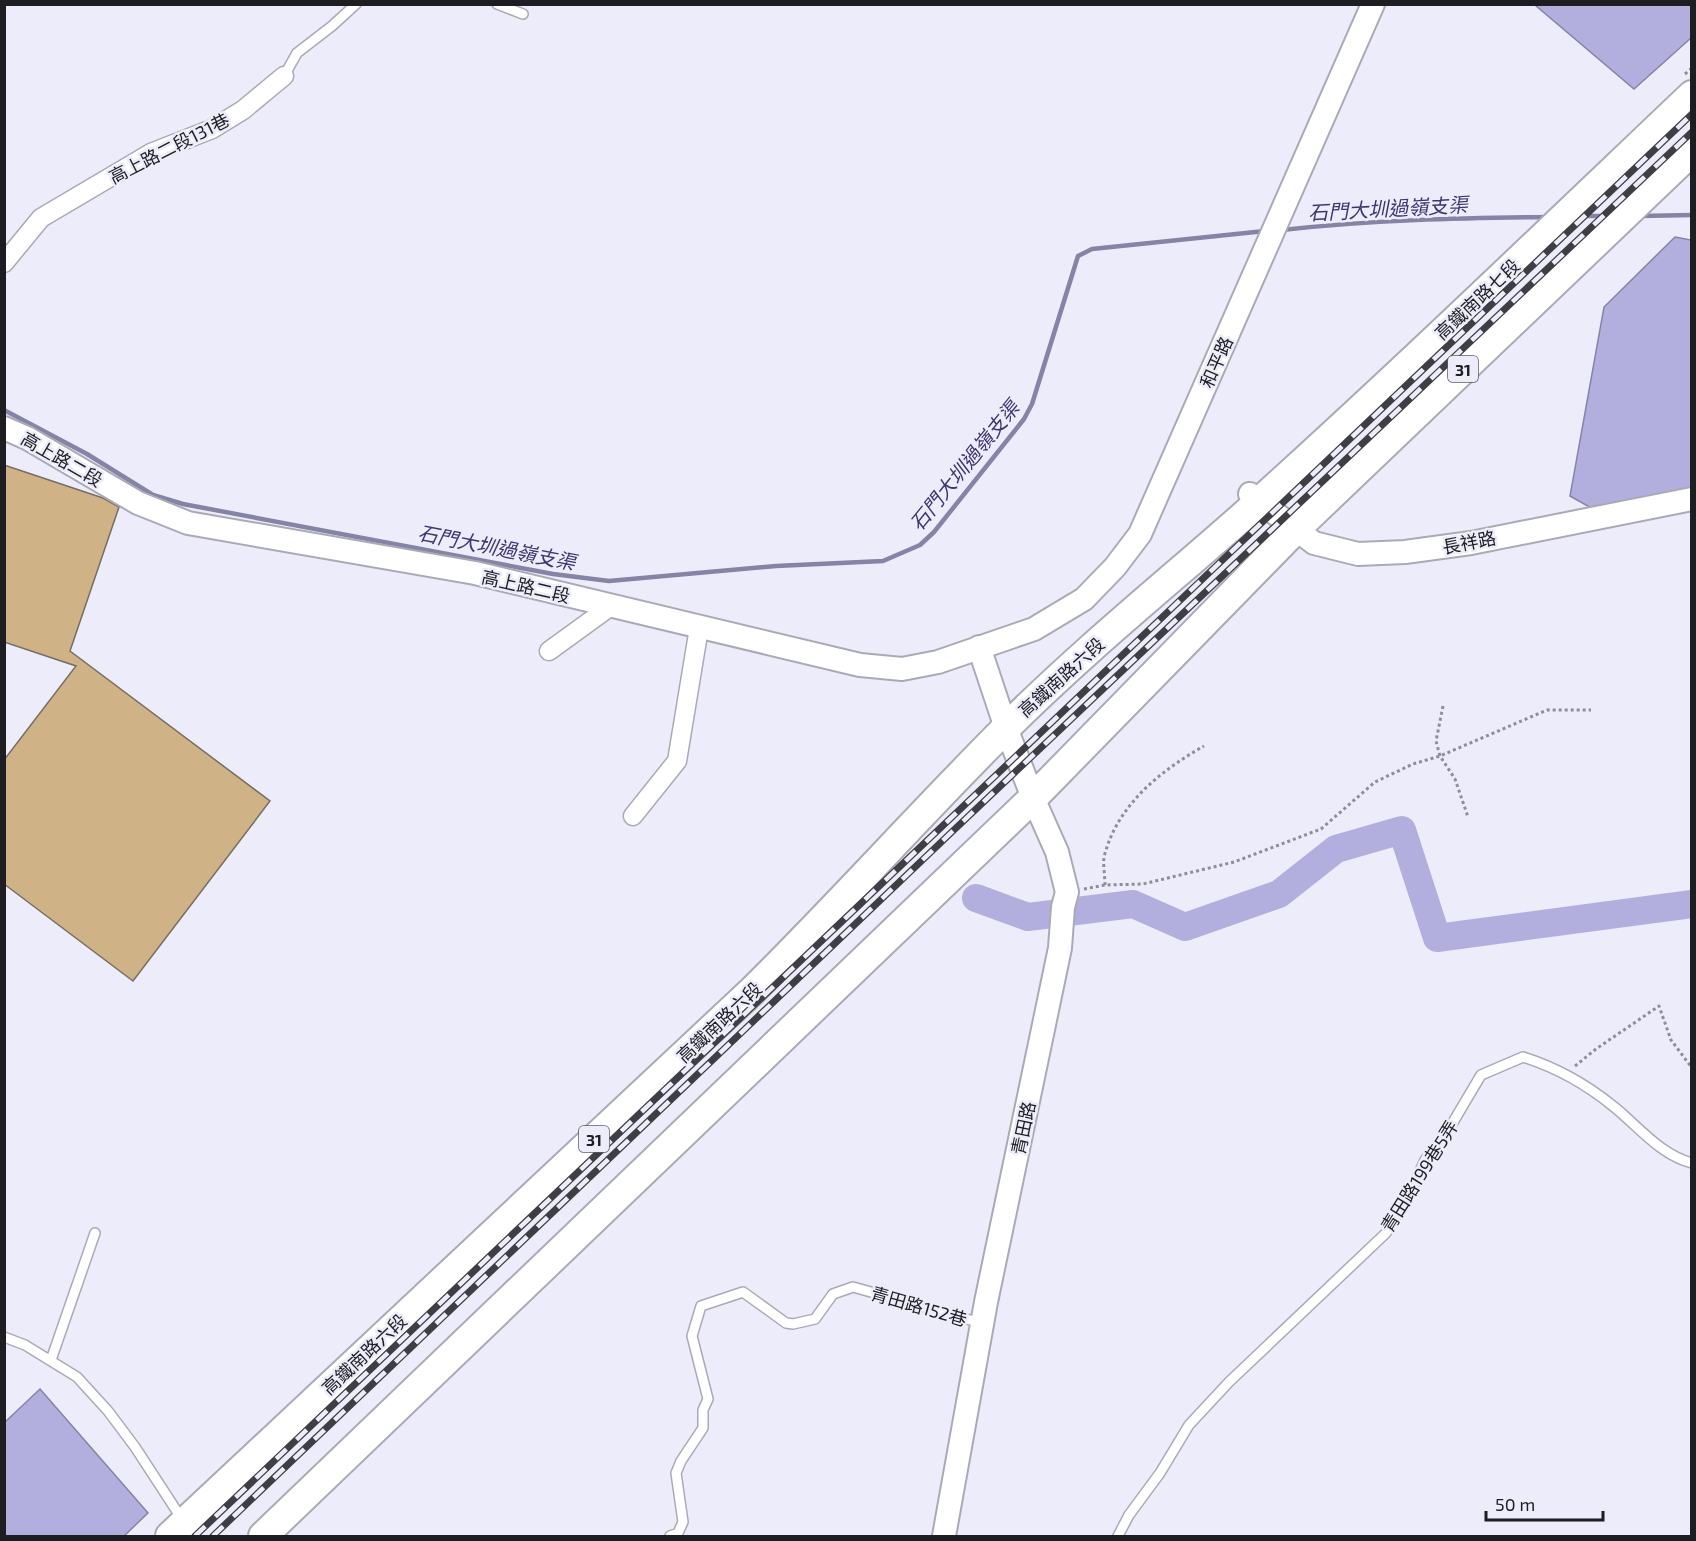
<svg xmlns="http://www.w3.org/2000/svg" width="1696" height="1541" viewBox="0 0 1696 1541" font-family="'Exo 2','Noto Sans TC',sans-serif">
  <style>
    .water { fill: #b2afdf; stroke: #8583a6; stroke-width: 1.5 }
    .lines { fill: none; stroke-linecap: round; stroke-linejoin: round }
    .stream { stroke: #8583a6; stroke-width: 4.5 }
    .river { stroke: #b2afdf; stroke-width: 28 }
    .building { fill: #cfb285; stroke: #766e63; stroke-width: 1.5 }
    .service-casing { stroke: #aaaab7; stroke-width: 12 }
    .minor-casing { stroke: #aaaab7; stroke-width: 21 }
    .tertiary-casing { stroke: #aaaab7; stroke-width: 26 }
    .primary-casing { stroke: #aaaab7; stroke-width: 32 }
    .path { stroke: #8e8d98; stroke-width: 3; stroke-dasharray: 3 3; stroke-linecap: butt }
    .service { stroke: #fff; stroke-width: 9 }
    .minor { stroke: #fff; stroke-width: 18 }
    .tertiary { stroke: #fff; stroke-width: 22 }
    .primary { stroke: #fff; stroke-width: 28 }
    .rail-casing { stroke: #3e3e44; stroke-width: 7 }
    .rail { stroke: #edecfb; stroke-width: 4.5; stroke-dasharray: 14; stroke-linecap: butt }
    .labels { text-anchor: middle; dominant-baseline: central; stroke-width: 5; stroke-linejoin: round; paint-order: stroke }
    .shield { fill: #edecfb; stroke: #5b5b63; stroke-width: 1.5 }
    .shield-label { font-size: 16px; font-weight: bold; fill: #1d1d22 }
    .street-label { font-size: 18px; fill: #1d1d22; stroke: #edecfb }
    .water-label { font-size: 20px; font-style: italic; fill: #3e346f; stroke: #edecfb }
  </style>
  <rect width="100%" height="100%" fill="#edecfb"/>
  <!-- water -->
  <path class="water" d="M1535 5H1691V38L1634 89Z
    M1675 237 1691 240V490L1593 509 1570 496 1604 307Z
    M40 1389 148 1513 124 1536H5V1422Z"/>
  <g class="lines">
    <!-- stream -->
    <path class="stream" d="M1582 216H1609
      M1639 216 1692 215
      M1282 230C1371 220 1460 218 1549 217
      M4 410 87 454 153 495 183 504 553 574 609 581 776 566 883 561 920 545 934 532 1024 419 1032 404 1078 256 1092 249 1265 231"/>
    <!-- river -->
    <path class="river" d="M976 898 1028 917 1133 904 1185 927 1279 894 1336 849 1402 830 1437 938 1692 904"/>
  </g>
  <!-- building -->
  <path class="building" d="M4 465 103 498 119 507 70 651 270 801 133 981 4 884V760L76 666 4 642Z"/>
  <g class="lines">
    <defs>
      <path id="service" d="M497 4 523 14
        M284 76 297 53 332 26 356 4
        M4 1337 25 1345 77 1377 108 1411 135 1447 193 1536
        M51 1360 95 1233
        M670 1536 678 1533 683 1522 676 1473 681 1461 703 1428V1410L708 1399 692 1336 701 1306 743 1292 786 1323 793 1324 815 1319 833 1294 853 1287 981 1323
        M1118 1536 1129 1515 1160 1473 1189 1425 1229 1382 1386 1233 1410 1193 1425 1160 1452 1124 1481 1075 1523 1057C1555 1067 1587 1085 1613 1106 1637 1125 1660 1155 1692 1163"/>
      <path id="minor" d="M4 263 41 218 151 153 212 129 243 110 284 76
        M549 651 611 606
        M633 816 677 761 699 628"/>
      <path id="tertiary" d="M4 428 27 438 138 503 188 523 475 573 860 665 902 669 938 662 1034 629 1084 599 1115 567 1140 534 1373 4
        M1250 494 1314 543 1358 554 1405 552 1471 543 1692 499
        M944 1536 986 1302 1060 948 1063 907 1067 892 1057 852 1033 798 1006 728 979 647"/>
      <path id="primary" d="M170 1536 752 991C839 905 920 814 1006 728 1086 648 1175 577 1259 502 1406 369 1548 232 1692 95
        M263 1536 1033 798 1296 529 1692 151"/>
    </defs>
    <!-- service casing -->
    <use href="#service" class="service-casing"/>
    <!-- minor casing -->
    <use href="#minor" class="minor-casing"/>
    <!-- tertiary casing -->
    <use href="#tertiary" class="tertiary-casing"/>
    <!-- primary casing -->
    <use href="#primary" class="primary-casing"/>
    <!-- path -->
    <path class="path" d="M1685 74 1692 68
      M1443 706 1436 741 1440 756 1455 779 1468 817
      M1105 885C1105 877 1103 866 1104 857 1117 805 1160 771 1204 746
      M1084 889 1105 885 1143 884 1234 862 1321 829 1375 782 1413 764 1440 756 1547 710H1591
      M1575 1066 1596 1049 1659 1006 1671 1040 1692 1068"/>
    <!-- service -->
    <use href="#service" class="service"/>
    <!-- minor -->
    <use href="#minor" class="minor"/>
    <!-- tertiary -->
    <use href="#tertiary" class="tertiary"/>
    <!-- primary -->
    <use href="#primary" class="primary"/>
    <defs>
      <path id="rail" d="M195 1536 1692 114
        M213 1536 956 828 1692 132"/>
    </defs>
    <!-- rail casing -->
    <use href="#rail" class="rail-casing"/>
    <!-- rail -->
    <use href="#rail" class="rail"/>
  </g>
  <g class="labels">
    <!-- shield labels -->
    <g class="shield">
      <rect x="1448" y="356" width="30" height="26" rx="4.5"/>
      <rect x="579" y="1126" width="30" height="26" rx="4.5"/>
    </g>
    <g class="shield-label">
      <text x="1463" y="369">31</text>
      <text x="594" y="1139">31</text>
    </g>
    <!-- street labels -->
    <g class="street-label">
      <text transform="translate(169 148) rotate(-27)">高上路二段131巷</text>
      <text transform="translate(1477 299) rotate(-43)">高鐵南路七段</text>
      <text transform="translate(1216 362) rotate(-66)">和平路</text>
      <text transform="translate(62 459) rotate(30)">高上路二段</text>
      <text transform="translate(1469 542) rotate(-11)">長祥路</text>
      <text transform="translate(526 586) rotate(13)">高上路二段</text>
      <text transform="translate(1061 677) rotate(-42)">高鐵南路六段</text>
      <text transform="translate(719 1022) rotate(-43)">高鐵南路六段</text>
      <text transform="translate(1023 1128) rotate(-78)">青田路</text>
      <text transform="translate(1419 1176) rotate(-58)">青田路199巷5弄</text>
      <text transform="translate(919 1306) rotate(16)">青田路152巷</text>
      <text transform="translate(364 1354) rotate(-43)">高鐵南路六段</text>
    </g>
    <!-- water labels -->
    <g class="water-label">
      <text transform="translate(1388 208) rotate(-3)">石門大圳過嶺支渠</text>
      <text transform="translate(964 465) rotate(-51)">石門大圳過嶺支渠</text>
      <text transform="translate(497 547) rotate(11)">石門大圳過嶺支渠</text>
    </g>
  </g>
  <!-- border -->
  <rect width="1696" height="1541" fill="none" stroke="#1d1d22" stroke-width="12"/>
  <!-- scale -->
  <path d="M1486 1511v9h117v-9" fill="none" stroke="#1d1d22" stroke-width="3"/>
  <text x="1495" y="1511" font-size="18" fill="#1d1d22" stroke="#edecfb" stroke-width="4.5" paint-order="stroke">50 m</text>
</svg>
